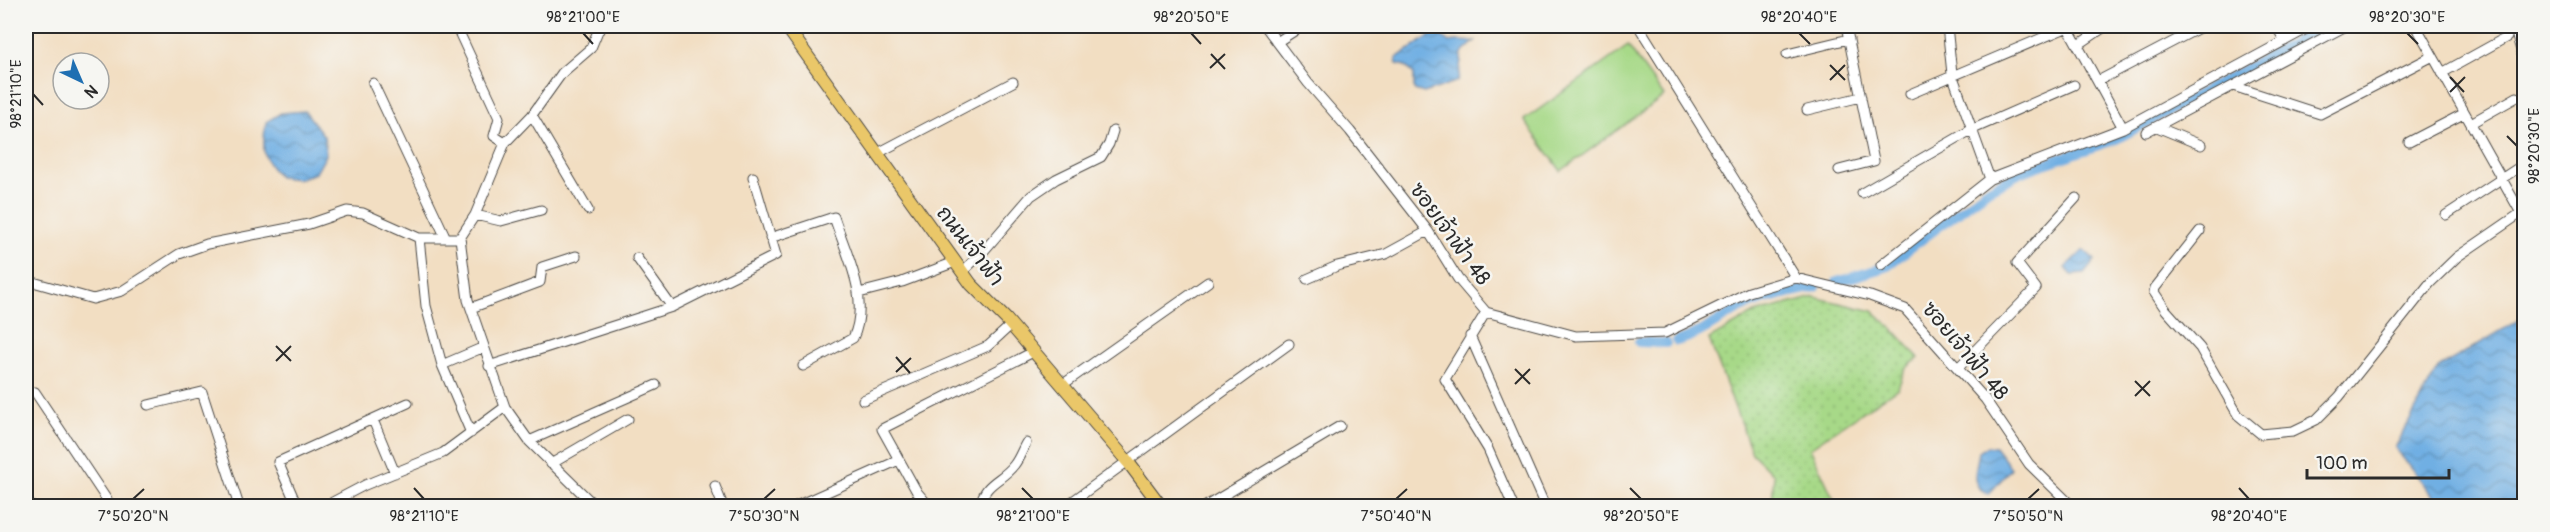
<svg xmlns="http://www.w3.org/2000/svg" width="2550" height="532" viewBox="0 0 2550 532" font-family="Pangolin,'Playpen Sans Thai',sans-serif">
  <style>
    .grass { fill: url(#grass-dots); stroke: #69825a; stroke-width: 1.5 }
    .garden { fill: #a7d988; stroke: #69825a; stroke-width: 1.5 }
    .water { fill: url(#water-waves); stroke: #4e6d87; stroke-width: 1.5 }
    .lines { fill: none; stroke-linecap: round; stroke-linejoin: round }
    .canal { stroke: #70afe3; stroke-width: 10 }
    .minor-casing { stroke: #494642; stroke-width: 11 }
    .major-casing { stroke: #494642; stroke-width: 14 }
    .minor { stroke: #fff; stroke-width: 9 }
    .major { stroke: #eac769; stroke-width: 12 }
    .ticks { fill: none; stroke: #2b2b2b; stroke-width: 2 }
    .labels { text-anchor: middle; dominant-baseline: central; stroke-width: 5; stroke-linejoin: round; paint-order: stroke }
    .street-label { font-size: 21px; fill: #2b2b2b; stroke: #f6f6f2 }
    .neatline { fill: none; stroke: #2b2b2b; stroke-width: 2 }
    .ticks-label { font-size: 15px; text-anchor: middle; fill: #2b2b2b }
  </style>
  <defs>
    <pattern id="grass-dots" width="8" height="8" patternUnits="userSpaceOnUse" patternTransform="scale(1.5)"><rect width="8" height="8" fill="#a7d988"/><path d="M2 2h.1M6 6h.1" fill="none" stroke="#90ba76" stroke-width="1.8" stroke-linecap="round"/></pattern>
    <pattern id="water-waves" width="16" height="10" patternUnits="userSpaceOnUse" patternTransform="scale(1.5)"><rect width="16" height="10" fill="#70afe3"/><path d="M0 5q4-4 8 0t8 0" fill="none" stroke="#5c8fb8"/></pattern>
  </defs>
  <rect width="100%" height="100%" fill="#f6f6f2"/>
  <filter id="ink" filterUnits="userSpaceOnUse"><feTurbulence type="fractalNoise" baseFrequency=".0167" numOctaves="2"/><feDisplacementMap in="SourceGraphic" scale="12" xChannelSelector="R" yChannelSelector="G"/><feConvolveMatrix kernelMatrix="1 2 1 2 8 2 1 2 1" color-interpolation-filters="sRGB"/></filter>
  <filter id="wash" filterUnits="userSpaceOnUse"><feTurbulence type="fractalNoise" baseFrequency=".008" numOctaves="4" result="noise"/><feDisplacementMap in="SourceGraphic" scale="24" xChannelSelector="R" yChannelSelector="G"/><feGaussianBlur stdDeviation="1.35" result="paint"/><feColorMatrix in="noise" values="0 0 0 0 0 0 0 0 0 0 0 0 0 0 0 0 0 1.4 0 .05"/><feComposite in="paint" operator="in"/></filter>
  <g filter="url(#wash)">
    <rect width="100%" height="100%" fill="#f2dec2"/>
    <!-- grass -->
    <path class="grass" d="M1814 297 1873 311 1891 327 1919 358 1905 369 1898 388 1810 448 1837 506H1765L1772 503 1774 475 1752 453 1709 339 1755 313Z"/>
    <!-- garden -->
    <path class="garden" d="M1628 46 1664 96 1561 171 1524 120Z"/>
    <!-- water -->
    <path class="water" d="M1433 34H1439L1449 42C1461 39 1465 43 1475 41L1462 53 1458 81 1424 93 1414 90V74L1405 66 1397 64 1396 58Z
      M305 111 324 136 326 155 316 173 299 179 279 177C261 158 262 148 266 122L281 113Z
      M2084 250 2095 260 2084 274 2072 275 2065 268Z
      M2524 317V506H2441L2395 448 2438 368Z
      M1987 446 1995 447 2011 468 1989 494C1968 486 1976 471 1979 452Z"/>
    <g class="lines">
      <!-- canal -->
      <path class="canal" d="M1837 282 1885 267 1989 189 2024 171 2116 139 2325 26
        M1677 341C1700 335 1718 320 1739 309 1763 298 1790 292 1816 287
        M1639 342 1666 343"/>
    </g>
  </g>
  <g filter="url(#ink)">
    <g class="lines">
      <defs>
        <path id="minor" d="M1265 26 1308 83 1350 131 1428 231 1458 279 1486 312 1576 336 1665 333 1749 292 1796 278 1870 296 1905 309 1985 399 2029 464 2072 506
          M1947 26 1952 74 1990 179
          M2067 26 2123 128
          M2276 26 2285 41
          M2416 26 2521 213
          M2514 26 2524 61
          M1641 30 1796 278
          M459 32 499 118 494 136 505 143
          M1277 42 1302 26
          M2078 45 2106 26
          M1787 54 1849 39
          M2442 73 2507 37
          M2098 81 2203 26
          M373 83 446 238
          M2233 86 2320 114 2433 56
          M1910 94 2068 27
          M1807 110 1861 97
          M532 115 588 210
          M2471 123 2517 97
          M2157 127 2201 145
          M2146 132 2346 26
          M2409 142 2465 113
          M878 153 1013 82
          M1839 170 1874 161 1846 26
          M1862 193 1971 130 2074 85
          M475 215 501 221 541 210
          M2446 215 2524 164
          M2200 231 2155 288 2154 292 2166 310 2200 348 2238 415 2261 434 2293 431 2316 420 2339 397 2430 283 2457 257 2524 211
          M419 238 426 306 442 365 471 433
          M770 238 834 217C846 254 871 299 853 338L803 366
          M637 258 672 307
          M1881 265 1990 179 2123 128 2312 26
          M962 272 982 253 1031 196 1056 179 1101 157 1109 144 1113 131
          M1307 279 1337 266 1386 254 1428 231
          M26 280 93 299 122 291 179 254 207 244 309 224 347 211 363 213 419 238H460
          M859 293 902 282 955 262
          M471 308 540 282 542 267 576 256
          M1486 312 1445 379 1488 449 1513 506
          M1470 336 1545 506
          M442 365 484 347
          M489 366 672 307 776 255 753 177
          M1958 368 2036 288 2017 263 2076 198
          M1062 385 1208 282
          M35 392 111 506
          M863 400 988 346 1011 325
          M148 405 202 392 239 506
          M373 420 395 473
          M529 441 656 385
          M551 464 628 419
          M715 486 723 506
          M26 500 31 506
          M297 506 278 462 408 403
          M325 506 365 485 443 453 505 407
          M595 506 529 441 505 407 468 300 460 238 475 215 505 143 532 115 562 73 591 48 598 31 603 26
          M796 506 899 460
          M929 506 917 492 882 429 1033 352
          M980 506C985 481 1001 482 1014 465 1019 459 1022 450 1026 443
          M1066 506 1289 344
          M1206 506 1340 426"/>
        <path id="major" d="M786 26 971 284 1006 319 1128 462 1161 506"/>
      </defs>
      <!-- minor casing -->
      <use href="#minor" class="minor-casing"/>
      <!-- major casing -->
      <use href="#major" class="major-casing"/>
      <!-- minor -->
      <use href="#minor" class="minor"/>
      <!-- major -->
      <use href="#major" class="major"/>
    </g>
  </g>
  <!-- ticks -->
  <path class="ticks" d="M583 33 593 44M1191 33 1201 44M1799 33 1810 44M2407 33 2418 44M1211 54 1225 69M1830 65 1845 80M1210 68 1225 54M2450 77 2464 92M1830 80 1845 65M2450 92 2465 77M33 94 43 105M2507 136 2517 146M276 346 291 361M896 357 910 373M276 361 291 346M1515 369 1530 384M896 372 911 358M2135 381 2150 396M1515 384 1530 369M2135 396 2150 381M414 488 424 499M1022 488 1033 499M1630 488 1641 499M2239 488 2249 499M133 499 144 489M764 499 775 489M1396 499 1407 489M2028 499 2039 489"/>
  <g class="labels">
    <!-- street labels -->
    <g class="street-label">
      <text transform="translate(1450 234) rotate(54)">ซอยเจ้าฟ้า 48</text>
      <text transform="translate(970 246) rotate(52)">ถนนเจ้าฟ้า</text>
      <text transform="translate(1965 351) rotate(50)">ซอยเจ้าฟ้า 48</text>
    </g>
  </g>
  <!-- margin -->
  <rect width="2550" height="532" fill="none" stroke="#f6f6f2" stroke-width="66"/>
  <!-- north arrow -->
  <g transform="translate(81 81) rotate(136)"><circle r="28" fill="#f6f6f2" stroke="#a5a5a2" stroke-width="1.5"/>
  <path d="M0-4.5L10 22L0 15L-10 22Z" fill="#1f6fb2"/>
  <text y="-9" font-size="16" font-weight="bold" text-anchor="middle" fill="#2b2b2b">N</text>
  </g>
  <!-- scale -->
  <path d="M2307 469v9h142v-9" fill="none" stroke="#2b2b2b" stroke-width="3"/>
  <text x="2316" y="469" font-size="18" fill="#2b2b2b" stroke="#f6f6f2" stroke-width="4.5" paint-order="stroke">100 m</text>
  <rect x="33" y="33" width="2484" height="466" class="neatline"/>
  <g class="ticks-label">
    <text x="583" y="22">98°21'00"E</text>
    <text x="1191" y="22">98°20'50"E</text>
    <text x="1799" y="22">98°20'40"E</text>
    <text x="2407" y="22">98°20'30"E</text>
    <text transform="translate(16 94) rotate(-90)" y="5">98°21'10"E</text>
    <text transform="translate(2534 146) rotate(-90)" y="5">98°20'30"E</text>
    <text x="133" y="521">7°50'20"N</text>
    <text x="424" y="521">98°21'10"E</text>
    <text x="764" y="521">7°50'30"N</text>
    <text x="1033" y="521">98°21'00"E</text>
    <text x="1396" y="521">7°50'40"N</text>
    <text x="1641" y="521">98°20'50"E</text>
    <text x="2028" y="521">7°50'50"N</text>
    <text x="2249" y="521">98°20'40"E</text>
  </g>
</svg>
